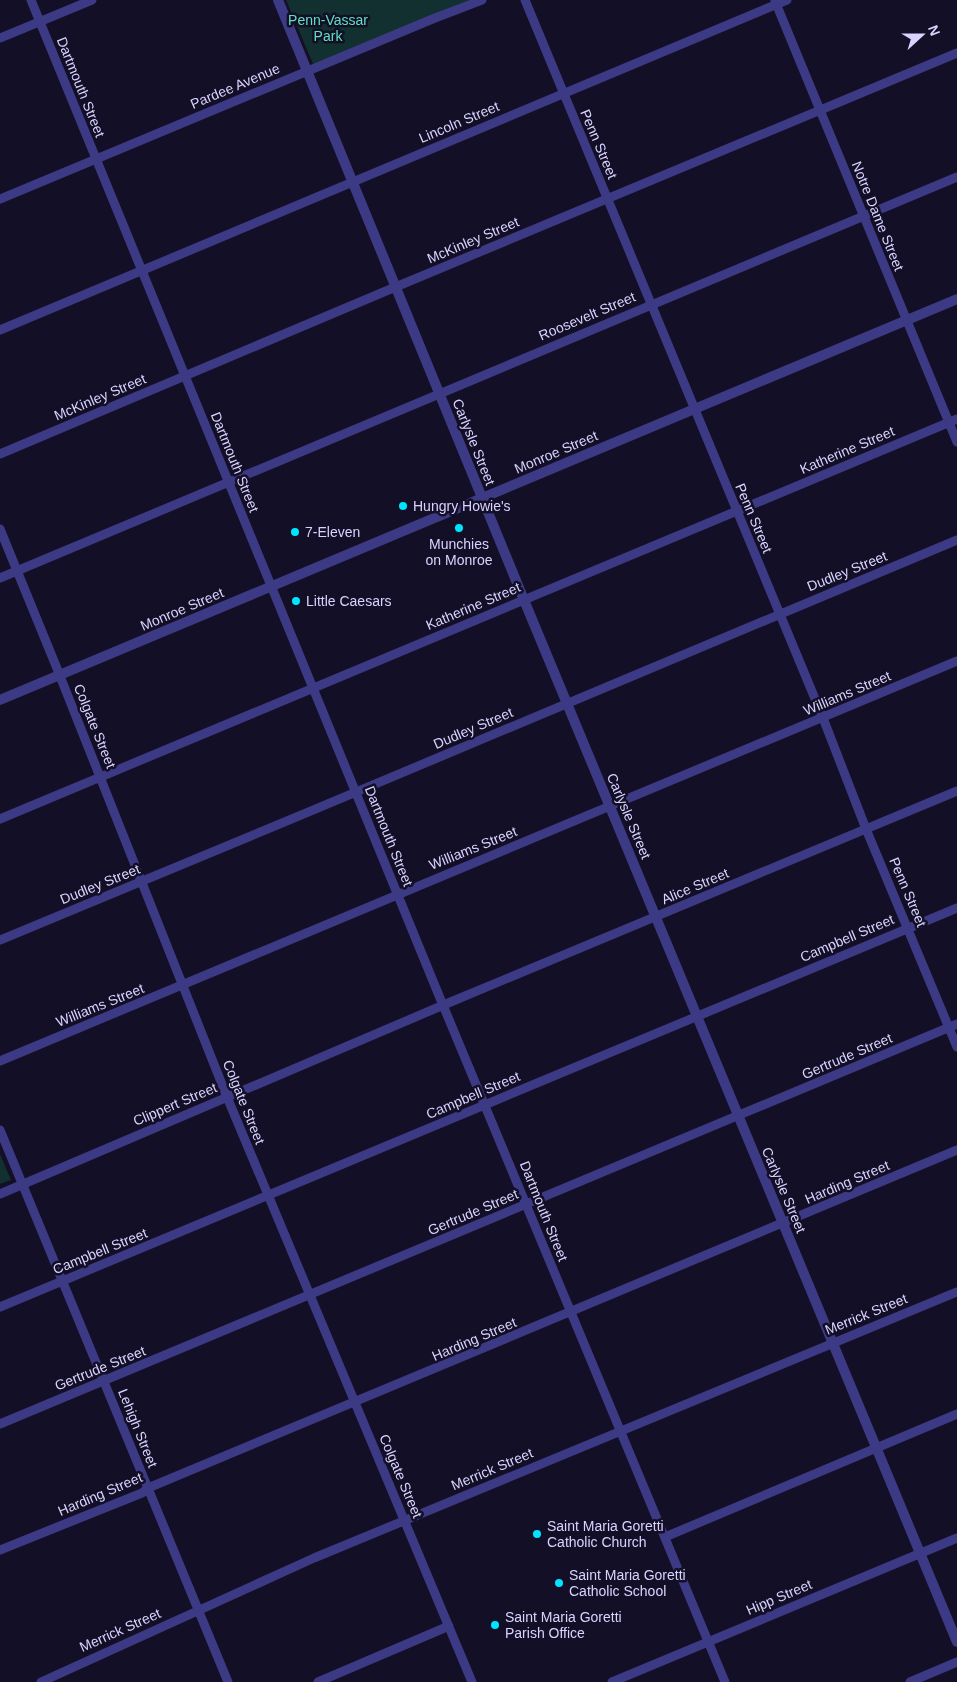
<svg xmlns="http://www.w3.org/2000/svg" width="957" height="1682" viewBox="0 0 957 1682" font-family="Helvetica,sans-serif">
  <style>
    .green { fill: #12302f }
    .lines { fill: none; stroke-linecap: round; stroke-linejoin: round }
    .minor { stroke: #3d3a85; stroke-width: 9 }
    .tertiary { stroke: #3d3a85; stroke-width: 10 }
    .poi-dot { fill: #00e5ff; stroke: #130f26; stroke-width: 2 }
    .labels { text-anchor: middle; dominant-baseline: central; stroke-width: 5; stroke-linejoin: round; paint-order: stroke }
    .park-label { font-size: 14px; fill: #5fe0c0; stroke: #130f26 }
    .street-label { font-size: 14px; fill: #d9d4ff; stroke: #130f26 }
    .poi-label { font-size: 14px; fill: #d9d4ff; stroke: #130f26; text-anchor: start }
  </style>
  <rect width="100%" height="100%" fill="#130f26"/>
  <!-- green -->
  <path class="green" d="M286 0H469L313 64Z
    M0 1154 11 1180 0 1184Z"/>
  <g class="lines">
    <!-- minor -->
    <path class="minor" d="M31 0 440 998 725 1682
      M525 0 823 718 866 829 957 1047
      M775 1 957 442
      M0 38 92 0
      M0 199 435 18 482 0
      M0 330 787 0
      M0 454 386 291 957 53
      M0 529 56 666 227 1097 472 1682
      M0 578 957 177
      M0 819 957 419
      M0 940C320 809 638 672 957 540
      M0 1061 957 661
      M0 1130 228 1682
      M0 1194 453 1001 957 791
      M0 1307 957 908
      M0 1424 957 1024
      M665 1537 957 1414
      M0 1550 142 1493 148 1488 957 1150
      M41 1682 314 1558 957 1292
      M318 1682 449 1626
      M612 1682 957 1538
      M910 1682 957 1662"/>
    <!-- tertiary -->
    <path class="tertiary" d="M278 0 524 600 957 1642
      M0 700 957 299"/>
  </g>
  <!-- markers -->
  <g class="poi-dot">
    <circle cx="403" cy="506" r="5"/>
    <circle cx="459" cy="528" r="5"/>
    <circle cx="295" cy="532" r="5"/>
    <circle cx="296" cy="601" r="5"/>
    <circle cx="537" cy="1534" r="5"/>
    <circle cx="559" cy="1583" r="5"/>
    <circle cx="495" cy="1625" r="5"/>
  </g>
  <g class="labels">
    <!-- park labels -->
    <g class="park-label">
      <text x="328" y="20">Penn-Vassar<tspan x="328" dy="16">Park</tspan></text>
    </g>
    <!-- street labels -->
    <g class="street-label">
      <text transform="translate(235 86) rotate(-23)">Pardee Avenue</text>
      <text transform="translate(81 87) rotate(68)">Dartmouth Street</text>
      <text transform="translate(459 122) rotate(-23)">Lincoln Street</text>
      <text transform="translate(599 144) rotate(67)">Penn Street</text>
      <text transform="translate(878 216) rotate(68)">Notre Dame Street</text>
      <text transform="translate(473 240) rotate(-23)">McKinley Street</text>
      <text transform="translate(587 316) rotate(-23)">Roosevelt Street</text>
      <text transform="translate(100 397) rotate(-23)">McKinley Street</text>
      <text transform="translate(474 442) rotate(68)">Carlysle Street</text>
      <text transform="translate(847 450) rotate(-23)">Katherine Street</text>
      <text transform="translate(556 452) rotate(-23)">Monroe Street</text>
      <text transform="translate(235 462) rotate(68)">Dartmouth Street</text>
      <text transform="translate(754 518) rotate(67)">Penn Street</text>
      <text transform="translate(847 571) rotate(-22)">Dudley Street</text>
      <text transform="translate(473 606) rotate(-23)">Katherine Street</text>
      <text transform="translate(182 609) rotate(-23)">Monroe Street</text>
      <text transform="translate(847 693) rotate(-23)">Williams Street</text>
      <text transform="translate(95 726) rotate(68)">Colgate Street</text>
      <text transform="translate(473 728) rotate(-23)">Dudley Street</text>
      <text transform="translate(629 816) rotate(67)">Carlysle Street</text>
      <text transform="translate(389 836) rotate(68)">Dartmouth Street</text>
      <text transform="translate(473 848) rotate(-22)">Williams Street</text>
      <text transform="translate(100 884) rotate(-22)">Dudley Street</text>
      <text transform="translate(695 886) rotate(-23)">Alice Street</text>
      <text transform="translate(908 892) rotate(67)">Penn Street</text>
      <text transform="translate(847 938) rotate(-23)">Campbell Street</text>
      <text transform="translate(100 1005) rotate(-22)">Williams Street</text>
      <text transform="translate(847 1056) rotate(-23)">Gertrude Street</text>
      <text transform="translate(473 1095) rotate(-23)">Campbell Street</text>
      <text transform="translate(244 1102) rotate(68)">Colgate Street</text>
      <text transform="translate(175 1104) rotate(-23)">Clippert Street</text>
      <text transform="translate(847 1182) rotate(-23)">Harding Street</text>
      <text transform="translate(784 1190) rotate(67)">Carlysle Street</text>
      <text transform="translate(544 1211) rotate(68)">Dartmouth Street</text>
      <text transform="translate(473 1212) rotate(-23)">Gertrude Street</text>
      <text transform="translate(100 1251) rotate(-22)">Campbell Street</text>
      <text transform="translate(866 1314) rotate(-22)">Merrick Street</text>
      <text transform="translate(474 1339) rotate(-23)">Harding Street</text>
      <text transform="translate(100 1368) rotate(-22)">Gertrude Street</text>
      <text transform="translate(138 1428) rotate(68)">Lehigh Street</text>
      <text transform="translate(492 1469) rotate(-23)">Merrick Street</text>
      <text transform="translate(401 1476) rotate(67)">Colgate Street</text>
      <text transform="translate(100 1494) rotate(-23)">Harding Street</text>
      <text transform="translate(779 1597) rotate(-23)">Hipp Street</text>
      <text transform="translate(120 1630) rotate(-24)">Merrick Street</text>
    </g>
    <!-- poi labels -->
    <g class="poi-label">
      <text x="413" y="506">Hungry Howie's</text>
      <text x="305" y="532">7-Eleven</text>
      <text x="459" y="544" text-anchor="middle">Munchies<tspan x="459" dy="16">on Monroe</tspan></text>
      <text x="306" y="601">Little Caesars</text>
      <text x="547" y="1526">Saint Maria Goretti<tspan x="547" dy="16">Catholic Church</tspan></text>
      <text x="569" y="1575">Saint Maria Goretti<tspan x="569" dy="16">Catholic School</tspan></text>
      <text x="505" y="1617">Saint Maria Goretti<tspan x="505" dy="16">Parish Office</tspan></text>
    </g>
  </g>
  <!-- north arrow -->
  <g transform="translate(922 35) rotate(69)" stroke="#130f26" stroke-width="4" paint-order="stroke">
  <path d="M0-4L9 19L0 12L-9 19Z" fill="#d9d4ff"/>
  <text y="-8" font-size="14" font-weight="bold" text-anchor="middle" fill="#d9d4ff">N</text>
  </g>
</svg>
